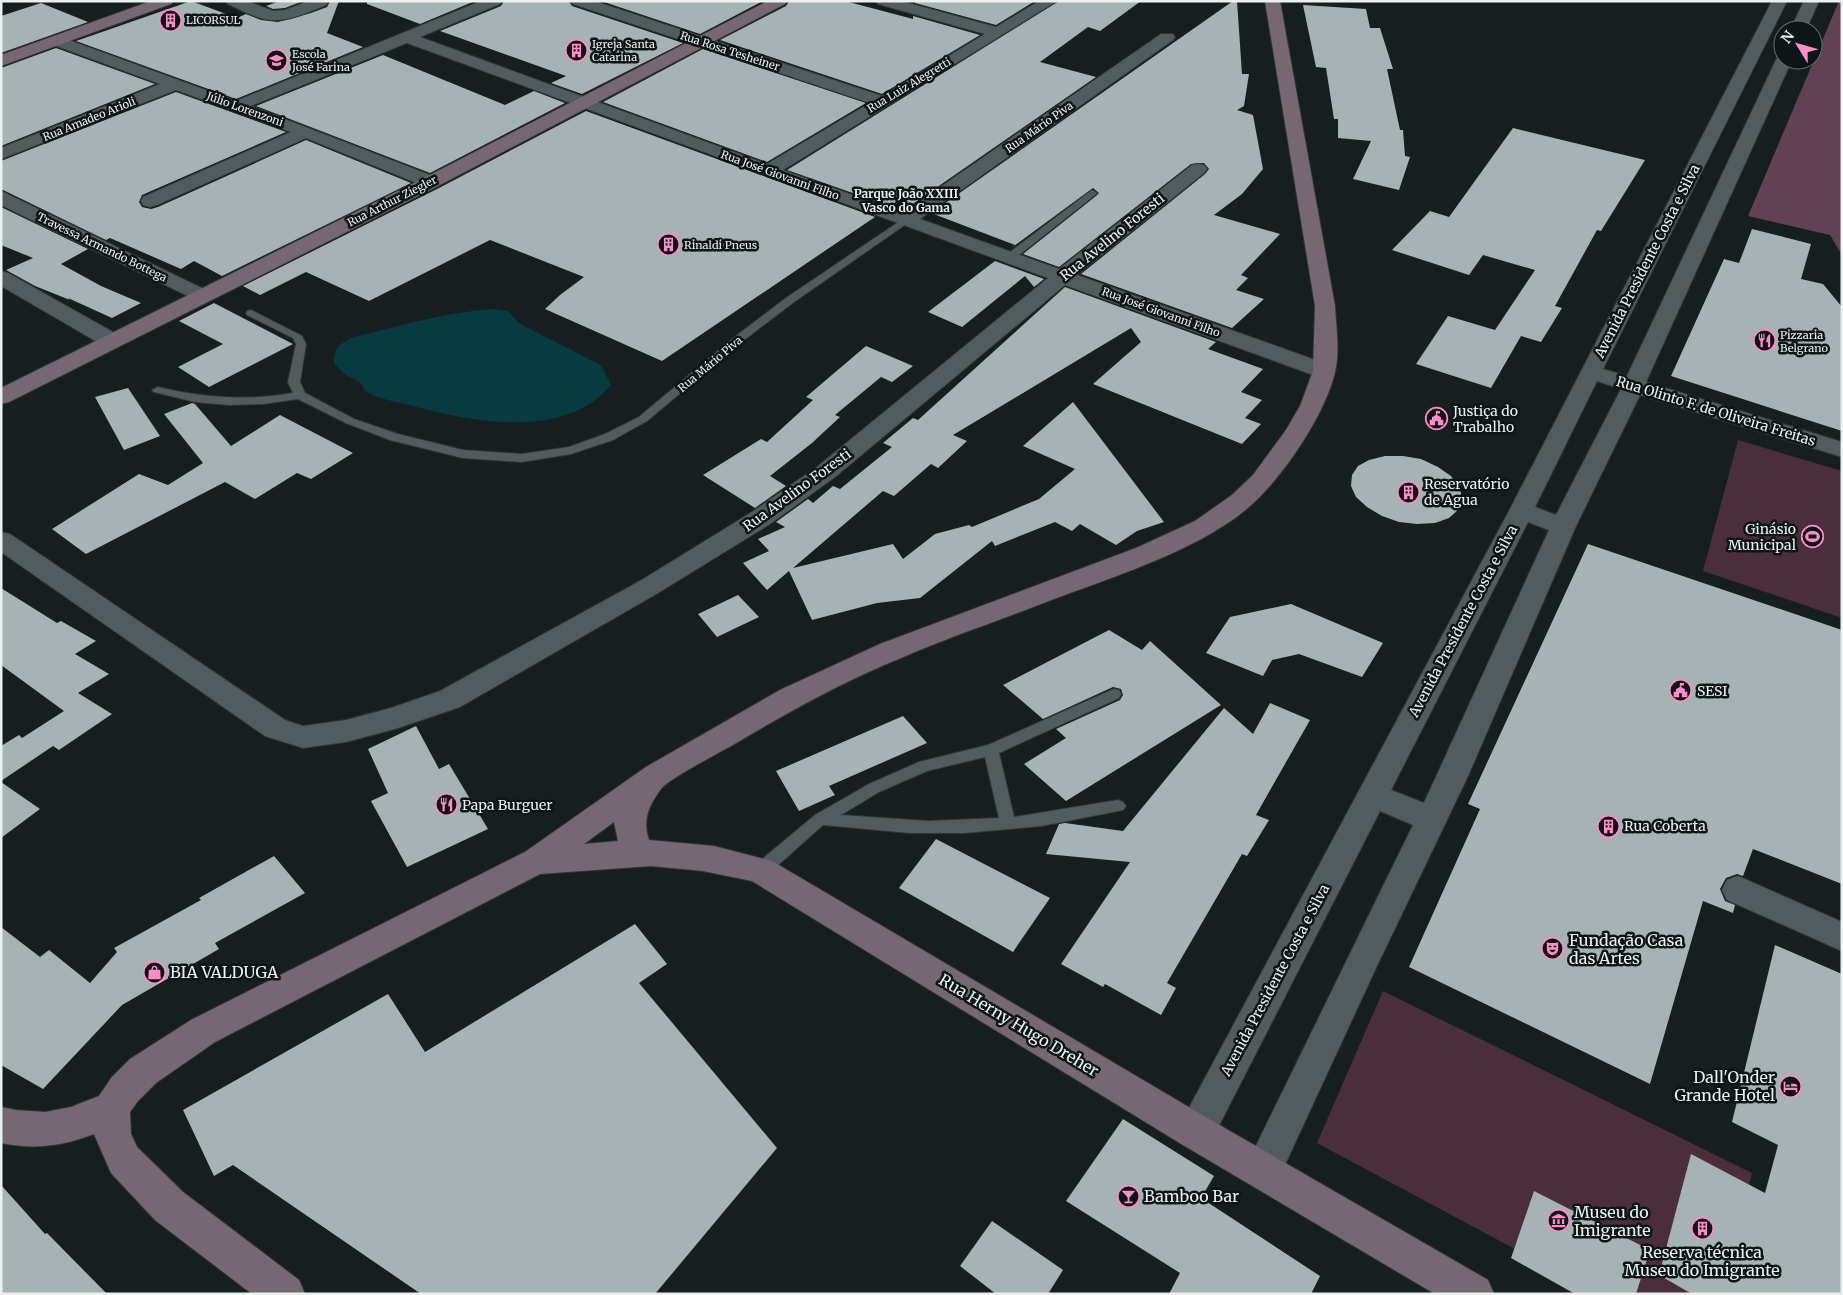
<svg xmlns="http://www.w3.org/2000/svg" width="1843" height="1295" viewBox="0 0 1843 1295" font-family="Merriweather,serif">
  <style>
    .green { fill: #4b2e3c }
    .forest { fill: #624252 }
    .water { fill: #083a41 }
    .building { fill: #a6b2b3 }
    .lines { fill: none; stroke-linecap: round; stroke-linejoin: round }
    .lane-casing { stroke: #313738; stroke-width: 2 }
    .street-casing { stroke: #313738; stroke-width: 2 }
    .secondary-casing { stroke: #313738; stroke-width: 2 }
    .lane { fill: #525c5e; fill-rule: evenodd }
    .street { fill: #525c5e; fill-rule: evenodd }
    .secondary { fill: #756873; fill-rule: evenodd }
    .labels { text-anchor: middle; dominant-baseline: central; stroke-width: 5; stroke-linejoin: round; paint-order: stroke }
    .far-poi-label { font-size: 11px; fill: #ebf1f2; stroke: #0d1516; text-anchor: start }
    .far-street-label { font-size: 11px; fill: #ebf1f2; stroke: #0d1516 }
    .far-neighbourhood-label { font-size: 12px; font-weight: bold; fill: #ebf1f2; stroke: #0d1516 }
    .street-label { font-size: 14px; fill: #ebf1f2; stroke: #0d1516 }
    .poi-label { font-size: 14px; fill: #ebf1f2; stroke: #0d1516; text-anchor: start }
    .near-poi-label { font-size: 16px; fill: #ebf1f2; stroke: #0d1516; text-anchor: start }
    .near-street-label { font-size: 16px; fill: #ebf1f2; stroke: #0d1516 }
  </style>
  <rect width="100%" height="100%" fill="#161e20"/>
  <!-- green -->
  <path class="green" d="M1738 440 1842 471V618L1703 571Z
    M1383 991 1752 1173 1722 1294H1599L1317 1143Z"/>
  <!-- forest -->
  <path class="forest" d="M1839 1H1842V255L1830 235 1748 216Z"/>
  <!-- water -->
  <path class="water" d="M493 309 508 311 520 324 601 365 611 385C564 441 470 422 409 405 399 403 373 397 365 391 363 389 363 386 361 384 357 380 350 378 345 374 341 371 338 367 334 364 334 349 338 346 350 338 397 327 444 312 493 309Z"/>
  <!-- building -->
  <path class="building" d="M191 1 237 18 246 14 261 20 278 22 311 13 327 7 330 1H339L327 33 363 47 236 99 76 41Z
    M280 1H303L285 8 273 9 266 6Z
    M367 1H475L420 24 367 4Z
    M504 1H569L572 6 683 43 582 94 551 83 566 76 440 31 501 6Z
    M601 1H763L700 34Z
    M789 1H845L913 19V16L980 35 882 94 720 40 786 6Z
    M915 1H1035L996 25 915 3Z
    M1059 1H1141L1100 31 1088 27 1040 62 1096 77 910 206 897 201 890 206 787 170Z
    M1233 1H1237L1242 74H1249L1244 106 1237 110 1253 115 1263 169 1242 194 1214 215 1280 234 1241 275 1248 278 1236 290 1264 299 1232 328 1081 274 1205 174 1209 169 1204 163 1191 164 1059 267 1023 254 1096 196 1099 193 1093 188 1010 249 1015 245 931 213Z
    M41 3 88 22 1 53V16Z
    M1303 5 1366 9 1370 28H1380L1393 69H1387L1400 130H1403L1405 156 1410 157 1399 190 1353 179 1371 141 1338 138V119H1334L1326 68 1316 67Z
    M56 48 155 84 1 146V68Z
    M703 49 866 103 767 162 603 102Z
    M383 55 505 105 534 91 565 103 430 173 256 106Z
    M176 92 286 132 142 195 139 202 142 207 151 209 158 207 306 140 411 183 222 276 194 261 181 269 110 238 106 240 1 189V161Z
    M586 111 875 217 662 361 545 309 560 295 584 277 490 240 369 301 306 272 260 295 243 286 439 188Z
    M1513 128 1645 160 1601 231 1597 230 1555 306 1562 308 1541 342 1521 336 1491 388 1416 364 1448 316 1495 330 1535 270 1483 255 1469 275 1392 250 1430 211 1449 217Z
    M1 207 88 249 61 264 101 286 141 303 112 318 68 298 70 300 35 286 6 270 33 258 1 245Z
    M1752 229 1811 244 1801 279 1823 284 1842 307V431L1671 376 1724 259 1739 263Z
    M995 261 1044 279 1034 287 1025 276 962 327 928 312Z
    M1065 287 1216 342 1208 349 1263 369 1241 392 1262 400 1245 418 1261 424 1242 444 1093 384 1141 342 1131 328 953 435 967 441 938 468 931 464 894 496 883 491 793 568 893 544 903 559 935 534 969 525 972 527 1039 499 1075 469 1023 446 1073 402 1164 522 1137 531 1116 545 1080 524 1072 531 1055 522 995 546 992 541 920 598 877 603 812 620 789 571 767 590 743 563 769 551 758 539 785 527 776 522 808 499 813 503 833 486 840 489 892 447 883 443 913 418 918 420Z
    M214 303 293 344 209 387 178 367 223 344 179 321Z
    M866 346 913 366 892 382 881 377 835 415 840 417 812 443 770 476 786 486 755 508 703 475 761 439 767 442 813 400 806 397Z
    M128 388 160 436 124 450 95 397Z
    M192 403 195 404 231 446 280 415 353 453 311 479 297 473 255 499 225 482 86 554 52 529 139 474 168 485 203 463 164 414Z
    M1385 456H1403L1421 459 1438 467 1451 476 1460 488 1462 499 1458 510 1449 518 1435 523 1417 524 1399 522 1382 516 1367 507 1356 497 1351 486 1352 475 1358 466 1369 460Z
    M1588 544 1842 630V884L1753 849 1743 876 1737 874 1726 878 1720 889 1725 901 1735 905 1733 913 1703 901 1650 1084 1409 967 1480 809 1468 804Z
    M1 588 57 623 61 621 96 641 75 654 109 674 78 693 112 714 59 750 53 746 1 781V746L19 735 22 738 64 711 1 665Z
    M738 595 759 617 717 637 698 614Z
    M1291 604 1383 643 1362 677 1299 654 1272 660 1263 676 1206 653 1230 617Z
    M1109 630 1142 650 1150 641 1221 705 1066 801 1024 764 1066 738 1056 729 1120 700 1123 695 1121 689 1113 687 1043 719 1003 685Z
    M1270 703 1310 720 1256 815 1269 820 1247 856 1242 854 1167 983 1176 988 1161 1015 1105 984 1103 987 1061 964 1130 862 1046 854 1059 824 1065 823 1123 831 1224 708 1253 734Z
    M903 716 927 743 829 786 835 795 799 811 776 771Z
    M416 726 439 769 449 764 488 829 407 867 371 801 388 793 368 749Z
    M1 782 40 809 1 838Z
    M936 839 1050 898 1013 952 899 888Z
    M274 856 305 893 215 943 219 949 122 1005 43 1089 1 1065V927L40 957 49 950 90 983 117 952 114 948 201 900 199 898Z
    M635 924 667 964 639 983 777 1148 655 1294H421L233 1165 214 1176 183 1110 388 994 425 1052Z
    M1775 945 1842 974V1294H1692L1659 1275 1691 1154 1765 1193 1778 1145 1732 1122Z
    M1123 1119 1214 1176 1201 1198 1320 1276 1311 1294H1169L1180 1273 1066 1201Z
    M1 1185 45 1234 47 1233 107 1294H1Z
    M1534 1191 1650 1250 1636 1294H1575L1511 1258Z
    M992 1221 1063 1270 1048 1294H996L960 1266Z"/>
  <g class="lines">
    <defs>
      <path id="lane" d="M1092 190 1097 193 1095 195 1014 259H1006V255Z
        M906 217 911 220 909 222 794 302 740 343 647 421 613 440 571 454 522 462 463 458 390 440 346 423 298 399 263 404 229 405 195 402 154 392 152 390 158 387C204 398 246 401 293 393L288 382 296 344 293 338 247 315 246 313 247 311 251 310 302 336 306 344 300 382 305 393 354 419 398 434 463 450 522 454 569 447 605 434 639 417 732 339 786 298Z
        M1114 689 1119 690 1121 694 1119 698 999 753 1014 817 1118 800 1123 802 1126 806 1123 810 1042 826 964 833H910L823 825 767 875 761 877 755 875 753 870 755 865 815 815 869 784 919 762 988 745ZM985 757 999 818 928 821 841 815 879 792 927 771Z"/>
      <path id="street" d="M226 1H247L273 11 285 10 309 1 328 2 326 5C306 13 283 25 261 18 249 15 239 9 228 4Z
        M481 1H502L500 4 420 37 767 164 870 103 573 4 571 1H594L882 96 985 34 878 4 876 1H901L996 27 1039 1H1057L783 170 903 213 1161 34H1173L1175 37 1173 40 920 219 1059 269 1192 165 1198 164 1204 165 1207 169 1204 173 1077 275 1332 366 1335 371 1332 376 1324 378 1316 376 1065 285 835 477 770 524 658 593 460 707 395 729 346 742 303 748 265 736 1 552V532L10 534 285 720 303 726 346 720 391 708 440 691 640 581 752 512 817 467 1048 278 407 43 251 106 438 178 440 182 438 186 431 188 424 186 306 138 157 205 150 207 143 205 141 201 143 197 291 132 176 90 1 159V148L160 84 51 44 49 41 51 38H63L236 101Z
        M1772 1H1787L1603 369 1627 376 1776 60 1778 57 1783 55V60H1792L1646 382 1842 442V457L1640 395 1576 526 1468 776 1376 968 1276 1184 1263 1190 1250 1184 1244 1171 1250 1158 1413 825 1380 811 1209 1145 1196 1150 1183 1145 1178 1132 1183 1119 1509 511ZM1597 381 1621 389 1556 515 1535 507ZM1528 522 1549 530 1424 803 1391 790Z
        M1804 1H1819L1806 30H1790Z
        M1 191 210 292 213 296 210 300 203 302 196 300 1 205Z
        M1 271 8 273 120 336 123 341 120 346 112 347 104 346 1 286Z
        M1738 876 1842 922V951L1727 900 1722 890 1727 880Z"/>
      <path id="secondary" d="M151 1H173L171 4 1 66V55Z
        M768 1H787L785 4 438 186 9 402 1 404V388L424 178Z
        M1265 1H1280L1335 306C1336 327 1340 351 1335 372 1325 415 1283 477 1250 506 1197 553 1099 581 1033 607 989 624 944 639 901 658 844 681 790 711 738 742 723 751 669 778 661 789 649 805 642 820 649 840L714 846 772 861 1209 1119 1488 1280 1494 1294H1435L1183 1145 752 881 703 871 651 866 540 874 215 1042 156 1083 138 1101 130 1112 131 1134 137 1147 183 1192 299 1280 305 1294H252L155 1220 111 1173 94 1134C63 1146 35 1150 1 1143V1107L16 1110 45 1112 71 1107 99 1096 112 1077 130 1059 191 1020 525 852 646 767 780 690 880 644 1136 548 1195 521 1232 495 1253 475 1286 430 1300 406 1313 371 1315 306ZM614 822 618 841 584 844Z"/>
    </defs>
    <!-- lane casing -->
    <use href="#lane" class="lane-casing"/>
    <!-- street casing -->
    <use href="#street" class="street-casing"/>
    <!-- secondary casing -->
    <use href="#secondary" class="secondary-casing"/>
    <!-- lane -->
    <use href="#lane" class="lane"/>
    <!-- street -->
    <use href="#street" class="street"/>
    <!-- secondary -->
    <use href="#secondary" class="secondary"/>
  </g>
  <!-- icons -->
  <defs>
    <symbol id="building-ring" viewBox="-11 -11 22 22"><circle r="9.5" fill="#0d1516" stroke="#fa8fc6" stroke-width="1.5"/><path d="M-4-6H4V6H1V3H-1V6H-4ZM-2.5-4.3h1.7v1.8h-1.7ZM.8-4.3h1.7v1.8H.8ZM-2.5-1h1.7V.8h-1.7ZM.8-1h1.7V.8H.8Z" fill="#fa8fc6"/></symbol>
    <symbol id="school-ring" viewBox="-11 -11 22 22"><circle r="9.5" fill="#0d1516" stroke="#fa8fc6" stroke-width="1.5"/><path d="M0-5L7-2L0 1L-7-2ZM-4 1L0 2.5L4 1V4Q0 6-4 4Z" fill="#fa8fc6"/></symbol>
    <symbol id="restaurant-ring" viewBox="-11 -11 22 22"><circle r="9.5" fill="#0d1516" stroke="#fa8fc6" stroke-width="1.5"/><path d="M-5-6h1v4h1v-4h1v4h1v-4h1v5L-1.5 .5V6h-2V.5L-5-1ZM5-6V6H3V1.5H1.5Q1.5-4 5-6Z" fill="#fa8fc6"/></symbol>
    <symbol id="civic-ring" viewBox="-11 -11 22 22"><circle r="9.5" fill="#0d1516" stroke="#fa8fc6" stroke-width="1.5"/><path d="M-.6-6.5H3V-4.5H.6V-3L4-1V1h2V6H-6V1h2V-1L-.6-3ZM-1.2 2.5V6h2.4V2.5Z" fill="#fa8fc6"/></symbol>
    <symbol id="stadium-ring" viewBox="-11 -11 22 22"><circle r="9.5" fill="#0d1516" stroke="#fa8fc6" stroke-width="1.5"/><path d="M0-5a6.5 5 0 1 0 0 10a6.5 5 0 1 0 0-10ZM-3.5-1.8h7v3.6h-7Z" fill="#fa8fc6"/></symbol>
    <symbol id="theatre-ring" viewBox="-11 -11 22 22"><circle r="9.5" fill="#0d1516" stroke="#fa8fc6" stroke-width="1.5"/><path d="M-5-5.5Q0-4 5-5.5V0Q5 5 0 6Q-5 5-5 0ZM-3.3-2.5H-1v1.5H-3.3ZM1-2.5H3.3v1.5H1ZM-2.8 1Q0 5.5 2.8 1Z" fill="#fa8fc6"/></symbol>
    <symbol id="shop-ring" viewBox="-11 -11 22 22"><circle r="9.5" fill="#0d1516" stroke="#fa8fc6" stroke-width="1.5"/><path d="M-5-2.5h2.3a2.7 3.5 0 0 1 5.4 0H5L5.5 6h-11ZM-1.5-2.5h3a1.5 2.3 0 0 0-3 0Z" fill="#fa8fc6"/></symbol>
    <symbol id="hotel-ring" viewBox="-11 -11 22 22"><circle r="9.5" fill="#0d1516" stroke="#fa8fc6" stroke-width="1.5"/><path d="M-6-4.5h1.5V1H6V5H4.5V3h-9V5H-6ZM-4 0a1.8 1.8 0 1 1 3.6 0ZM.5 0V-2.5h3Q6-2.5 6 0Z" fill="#fa8fc6"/></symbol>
    <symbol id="bar-ring" viewBox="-11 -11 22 22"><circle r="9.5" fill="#0d1516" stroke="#fa8fc6" stroke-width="1.5"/><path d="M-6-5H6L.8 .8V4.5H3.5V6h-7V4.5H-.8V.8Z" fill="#fa8fc6"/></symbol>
    <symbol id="museum-ring" viewBox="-11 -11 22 22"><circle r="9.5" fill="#0d1516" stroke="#fa8fc6" stroke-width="1.5"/><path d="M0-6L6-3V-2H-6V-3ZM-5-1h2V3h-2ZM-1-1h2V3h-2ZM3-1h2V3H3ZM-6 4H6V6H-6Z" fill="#fa8fc6"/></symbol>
  </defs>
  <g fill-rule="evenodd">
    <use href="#building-ring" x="158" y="8" width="25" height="25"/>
    <use href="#building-ring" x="564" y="38" width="25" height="25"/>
    <use href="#school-ring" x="264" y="48" width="25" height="25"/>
    <use href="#building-ring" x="656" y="232" width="25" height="25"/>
    <use href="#restaurant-ring" x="1752" y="328" width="25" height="25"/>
    <use href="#civic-ring" x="1424" y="406" width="25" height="25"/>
    <use href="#building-ring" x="1396" y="480" width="25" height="25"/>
    <use href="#stadium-ring" x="1800" y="524" width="25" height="25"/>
    <use href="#civic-ring" x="1668" y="678" width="25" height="25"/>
    <use href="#restaurant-ring" x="434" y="792" width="25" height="25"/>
    <use href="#building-ring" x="1596" y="814" width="25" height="25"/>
    <use href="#theatre-ring" x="1540" y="936" width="25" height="25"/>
    <use href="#shop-ring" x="142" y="960" width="25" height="25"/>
    <use href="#hotel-ring" x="1778" y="1074" width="25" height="25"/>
    <use href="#bar-ring" x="1116" y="1184" width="25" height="25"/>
    <use href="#museum-ring" x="1546" y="1208" width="25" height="25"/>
    <use href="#building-ring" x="1690" y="1216" width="25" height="25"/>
  </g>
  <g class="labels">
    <!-- far-poi labels -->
    <g class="far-poi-label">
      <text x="186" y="20">LICORSUL</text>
      <text x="592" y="44">Igreja Santa<tspan x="592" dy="13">Catarina</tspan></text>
      <text x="292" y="54">Escola<tspan x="292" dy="13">José Farina</tspan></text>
      <text x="684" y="245">Rinaldi Pneus</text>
      <text x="1780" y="335">Pizzaria<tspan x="1780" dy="13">Belgrano</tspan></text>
    </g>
    <!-- far-street labels -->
    <g class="far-street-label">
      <text transform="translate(730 51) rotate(18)">Rua Rosa Tesheiner</text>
      <text transform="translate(909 85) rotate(-31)">Rua Luiz Alegretti</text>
      <text transform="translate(245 109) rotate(20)">Júlio Lorenzoni</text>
      <text transform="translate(89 119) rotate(-22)">Rua Amadeo Arioli</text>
      <text transform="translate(1039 127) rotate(-35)">Rua Mário Piva</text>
      <text transform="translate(780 175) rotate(20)">Rua José Giovanni Filho</text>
      <text transform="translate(392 201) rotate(-27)">Rua Arthur Ziegler</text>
      <text transform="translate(102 247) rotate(26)">Travessa Armando Bottega</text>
      <text transform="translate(1161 312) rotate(20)">Rua José Giovanni Filho</text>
      <text transform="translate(710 364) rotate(-40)">Rua Mário Piva</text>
    </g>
    <!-- far-neighbourhood labels -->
    <g class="far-neighbourhood-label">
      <text x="906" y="193">Parque João XXIII<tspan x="906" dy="14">Vasco do Gama</tspan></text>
    </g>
    <!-- street labels -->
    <g class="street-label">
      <text transform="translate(1112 237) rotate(-39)">Rua Avelino Foresti</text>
      <text transform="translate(1647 261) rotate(-63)">Avenida Presidente Costa e Silva</text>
      <text transform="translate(1716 411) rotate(17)">Rua Olinto F. de Oliveira Freitas</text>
      <text transform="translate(797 490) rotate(-36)">Rua Avelino Foresti</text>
      <text transform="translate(1463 621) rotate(-62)">Avenida Presidente Costa e Silva</text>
      <text transform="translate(1275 980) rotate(-62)">Avenida Presidente Costa e Silva</text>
    </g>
    <!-- poi labels -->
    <g class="poi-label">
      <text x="1453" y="411">Justiça do<tspan x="1453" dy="16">Trabalho</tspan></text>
      <text x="1424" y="484">Reservatório<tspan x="1424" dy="16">de Agua</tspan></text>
      <text x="1796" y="529" text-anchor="end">Ginásio<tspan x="1796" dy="16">Municipal</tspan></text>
      <text x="1697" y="691">SESI</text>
      <text x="462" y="805">Papa Burguer</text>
      <text x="1624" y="826">Rua Coberta</text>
    </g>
    <!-- near-poi labels -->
    <g class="near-poi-label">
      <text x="1569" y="940">Fundação Casa<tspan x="1569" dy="18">das Artes</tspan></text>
      <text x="170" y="972">BIA VALDUGA</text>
      <text x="1775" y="1077" text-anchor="end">Dall'Onder<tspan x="1775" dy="18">Grande Hotel</tspan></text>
      <text x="1144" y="1196">Bamboo Bar</text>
      <text x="1574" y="1212">Museu do<tspan x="1574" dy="18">Imigrante</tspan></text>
      <text x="1702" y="1252" text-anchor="middle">Reserva técnica<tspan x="1702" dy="18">Museu do Imigrante</tspan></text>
    </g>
    <!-- near-street labels -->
    <g class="near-street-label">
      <text transform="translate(1019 1025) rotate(31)">Rua Herny Hugo Dreher</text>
    </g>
  </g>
  <!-- border -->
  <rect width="1843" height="1295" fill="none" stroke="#ebf1f2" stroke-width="5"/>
  <!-- north arrow -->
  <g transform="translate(1798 45) rotate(307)"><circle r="24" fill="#0d1516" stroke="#666d6e"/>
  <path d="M0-4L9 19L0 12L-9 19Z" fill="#fa8fc6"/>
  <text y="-8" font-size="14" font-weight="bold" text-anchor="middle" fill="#ebf1f2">N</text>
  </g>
</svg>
